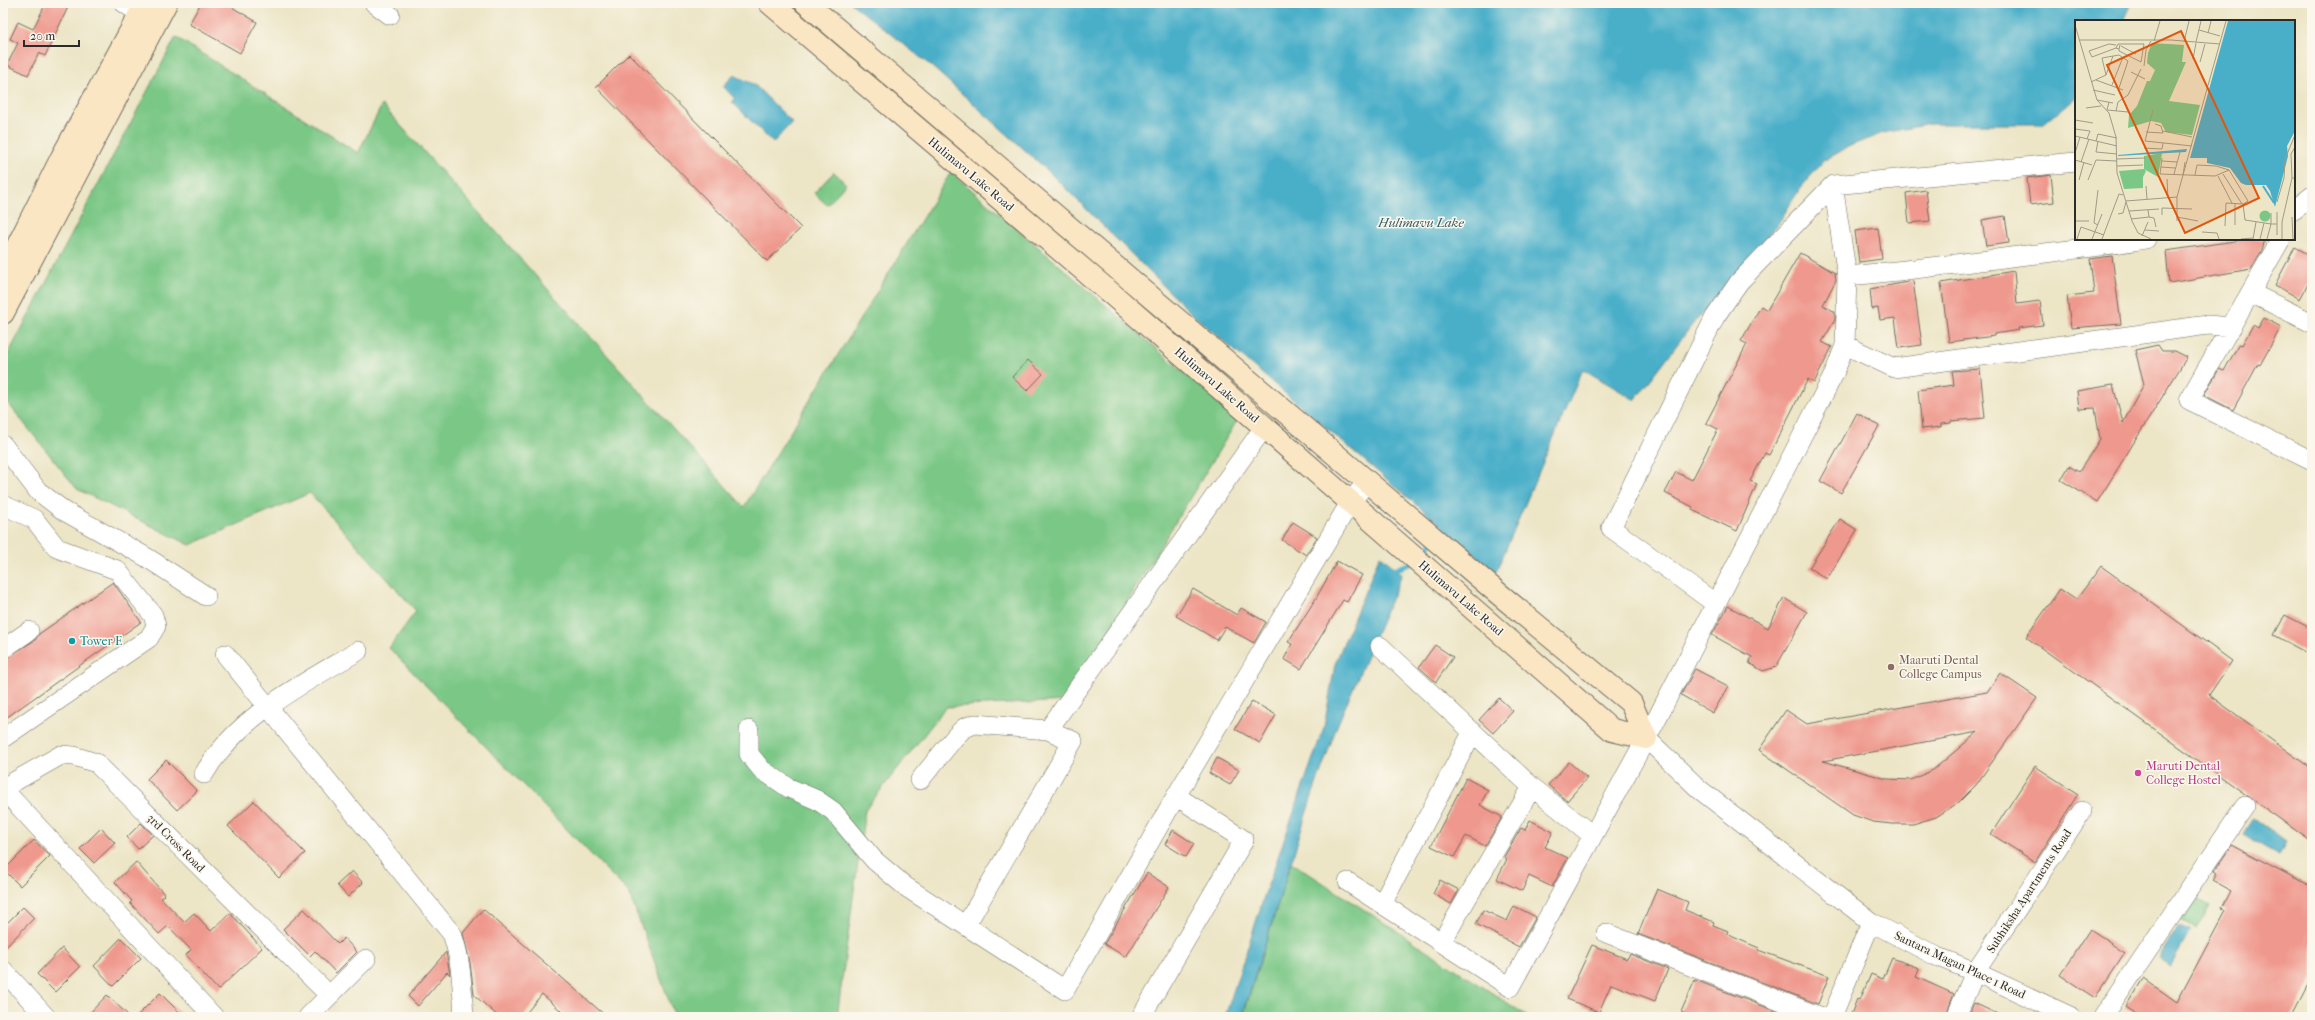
<svg xmlns="http://www.w3.org/2000/svg" width="2315" height="1020" viewBox="0 0 2315 1020" font-family="'IM FELL French Canon',serif">
  <style>
    .green { fill: #7ac786; stroke: #527958 }
    .water { fill: #49afc9; stroke: #3a6d7a }
    .lines { fill: none; stroke-linecap: round; stroke-linejoin: round }
    .stream { stroke: #49afc9; stroke-width: 5.5 }
    .building { fill: #ef988d; fill-rule: evenodd }
    .minor-casing { stroke: #6f6c61; stroke-width: 20 }
    .secondary-casing { stroke: #6f6c61; stroke-width: 24 }
    .minor { stroke: #fff; stroke-width: 19 }
    .secondary { stroke: #fbe6c4; stroke-width: 22 }
    .culture-dot { fill: #0f9aa8; stroke: #fbf7ec; stroke-width: 1.5 }
    .education-dot { fill: #8d6e63; stroke: #fbf7ec; stroke-width: 1.5 }
    .hotel-dot { fill: #d1479c; stroke: #fbf7ec; stroke-width: 1.5 }
    .labels { text-anchor: middle; dominant-baseline: central; stroke-width: 3; stroke-linejoin: round; paint-order: stroke }
    .street-label { font-size: 12px; fill: #2b2b2b; stroke: #fbf7ec }
    .culture-label { font-size: 12px; fill: #0d838f; stroke: #fbf7ec; text-anchor: start }
    .education-label { font-size: 12px; fill: #785e54; stroke: #fbf7ec; text-anchor: start }
    .hotel-label { font-size: 12px; fill: #b23c85; stroke: #fbf7ec; text-anchor: start }
    .water-label { font-size: 13px; font-style: italic; fill: #365962; stroke: #fbf7ec }
    .inset-river { fill: none; stroke: #49afc9; stroke-width: 2 }
    .inset-road { fill: none; stroke: #9f9b88; stroke-width: 1 }
    .view { fill: #df570e; fill-opacity: 0.15; stroke: #df570e; stroke-width: 2 }
    .inset-edge { fill: none; stroke: #2b2b2b; stroke-width: 2 }
  </style>
  <rect width="100%" height="100%" fill="#fbf7ec"/>
  <filter id="ink" filterUnits="userSpaceOnUse"><feTurbulence type="fractalNoise" baseFrequency=".025" numOctaves="2"/><feDisplacementMap in="SourceGraphic" scale="8" xChannelSelector="R" yChannelSelector="G"/><feConvolveMatrix kernelMatrix="1 2 1 2 8 2 1 2 1" color-interpolation-filters="sRGB"/></filter>
  <filter id="wash" filterUnits="userSpaceOnUse"><feTurbulence type="fractalNoise" baseFrequency=".012" numOctaves="4" result="noise"/><feDisplacementMap in="SourceGraphic" scale="16" xChannelSelector="R" yChannelSelector="G"/><feGaussianBlur stdDeviation="0.9" result="paint"/><feColorMatrix in="noise" values="0 0 0 0 0 0 0 0 0 0 0 0 0 0 0 0 0 1.4 0 .05"/><feComposite in="paint" operator="in"/></filter>
  <g filter="url(#wash)">
    <rect width="100%" height="100%" fill="#ece5c6"/>
    <!-- green -->
    <path class="green" d="M176 37 358 153 382 105 744 507 951 172 1238 419 1067 701 946 707 865 810 837 1017H675L629 893 389 648 416 611 310 493 190 545 77 489 3 397V364Z
      M834 172 846 184 827 205 814 193Z
      M1291 862 1529 1017H1243Z
      M2193 896 2210 906 2196 929 2180 919Z"/>
    <!-- water -->
    <path class="water" d="M851 3H2132L2124 21H2076V97L2044 124H1930L1883 133 1850 146 1823 161 1799 190 1778 224 1695 321 1635 400 1583 369 1496 572 1194 316 1046 169 930 65Z
      M734 75 755 85 792 122 773 143 732 102 735 99 723 86Z
      M1380 555 1402 574 1337 726 1311 799 1242 1017H1225L1267 888 1324 727 1335 664Z
      M2253 818 2286 842 2279 855 2243 834Z
      M2178 925 2190 931 2170 966 2159 959Z"/>
    <g class="lines">
      <!-- stream -->
      <path class="stream" d="M1438 536 1445 529
        M1418 556 1432 543
        M1391 571 1412 563"/>
    </g>
    <g id="blocks">
      <!-- building -->
      <path class="building" d="M46 3H70L45 56 39 53 28 75 7 65 18 43 10 39 18 22 33 29Z
        M201 3H225L257 22 240 53 189 24Z
        M629 54 801 228 767 261 596 87Z
        M2051 175 2054 202 2030 205 2027 178Z
        M1926 190 1930 221 1909 223 1906 193Z
        M2005 216 2009 243 1986 246 1982 220Z
        M1878 228 1882 259 1859 262 1855 231Z
        M2248 239H2265L2262 250 2251 269 2169 283 2166 251Z
        M2295 247 2312 256V277L2300 299 2275 285Z
        M1800 253 1835 273 1836 280 1823 305 1835 312V320L1822 342 1832 347 1814 383 1808 379 1769 455 1765 453 1750 481 1757 484 1737 531 1692 510 1693 507 1665 493 1676 472 1692 480 1718 429 1706 423 1747 344 1741 341 1761 306 1767 310Z
        M2112 256 2121 324 2071 328 2067 296 2094 293 2090 259Z
        M2014 271 2017 304 2040 301 2043 325 2018 328 2019 330 1994 334V336L1949 342 1941 283Z
        M1913 281 1922 345 1899 348 1895 318 1880 320 1878 308 1872 309 1870 289Z
        M2264 318 2281 327 2260 365 2258 364 2233 410 2204 395 2219 369 2224 371 2239 344 2242 345 2253 325 2258 328Z
        M2158 345 2162 351H2175L2187 357 2097 502 2061 480 2069 466 2079 472 2100 439 2095 408 2079 409 2077 391 2113 385 2123 423 2144 384 2135 350Z
        M1028 360 1043 374 1027 391 1012 377Z
        M1980 369 1985 418 1951 421V423L1941 424V427L1922 429 1918 390 1954 385 1952 371Z
        M1857 413 1879 426 1841 493 1820 481Z
        M1840 519 1857 530 1827 579 1809 568Z
        M1293 522 1317 537 1306 555 1282 540Z
        M1337 561 1362 575 1347 602 1343 600 1301 669 1284 659 1292 644 1288 642 1315 600Z
        M2101 566 2232 661 2209 695 2312 769V842L2026 637 2060 589 2076 600Z
        M113 582 141 622 3 720V660L35 640 39 634Z
        M1193 589 1237 615 1241 608 1266 622 1254 643 1225 627 1217 640 1176 616Z
        M1784 598 1807 612 1776 667 1763 671 1749 663 1752 657 1712 635 1728 606 1768 628Z
        M2285 615 2312 629V656L2274 635Z
        M1435 645 1453 657 1436 682 1419 667Z
        M1695 669 1728 686 1713 713 1681 695Z
        M2000 673 2037 698 1976 785 1958 803 1936 817 1913 824H1892L1873 822 1853 815 1759 750 1786 710 1807 724 1987 692ZM1978 732 1933 770 1911 780 1887 779 1823 761Z
        M1499 698 1513 711 1493 733 1479 720Z
        M1252 701 1276 715 1260 743 1235 729Z
        M1217 758 1239 770 1230 785 1209 773Z
        M166 760 197 791 177 810 147 779Z
        M1569 762 1587 778 1567 801 1548 785Z
        M2035 766 2078 794 2035 862 1991 834Z
        M1466 778 1488 790 1480 805 1502 817 1485 846 1466 836 1454 857 1431 846Z
        M254 801 305 853 279 878 228 826Z
        M1530 820 1553 832 1545 847 1568 858 1552 887 1529 876 1522 891 1497 879 1507 859 1504 857 1521 828 1525 830Z
        M141 823 153 835 138 849 127 837Z
        M101 828 115 843 94 863 80 849Z
        M1173 830 1194 844 1186 857 1165 844Z
        M34 840 50 856 20 886 4 870Z
        M2232 845 2312 887V977L2291 1017H2141L2126 1007 2144 979 2177 1002 2226 910 2222 908 2231 891 2213 881 2217 873 2214 871Z
        M136 862 165 895 161 898 184 922 194 913 211 931 230 913 262 948 218 990 186 955 191 950 168 926 159 934 130 903 132 901 115 882Z
        M352 871 363 883 348 897 337 885Z
        M1147 873 1169 887 1126 957 1104 944Z
        M1440 880 1459 890 1451 904 1433 894Z
        M1657 889 1688 902 1685 910 1714 922 1713 925 1728 931 1727 933 1733 937 1759 948 1758 950 1829 976 1818 1004 1638 934Z
        M1514 906 1536 917 1519 947 1476 924 1483 910 1507 921Z
        M23 907 34 918 3 950V927Z
        M304 909 338 944 344 938 357 952 336 973 315 951 310 956 283 929Z
        M483 909 607 1017H568L542 994 523 1017H499L474 995 470 963 463 933Z
        M2090 929 2125 952 2095 998 2060 975Z
        M121 938 141 958 113 986 94 966Z
        M1592 945 1627 959 1630 954 1668 969 1655 1001 1611 984 1599 1012 1567 999Z
        M62 948 80 967 55 992 37 974Z
        M446 952 450 975 447 972 418 1006 408 996Z
        M1892 958 1919 968 1916 977 1954 994 1945 1017H1850L1857 999 1860 1000 1871 974 1883 979Z
        M1695 980 1791 1017H1693L1681 1012Z
        M160 993 184 1017H136Z
        M107 995 130 1017H86Z
        M1974 1003 2004 1017H1968Z"/>
    </g>
  </g>
  <g filter="url(#ink)">
    <use href="#blocks" fill-opacity="0" stroke="#6f6c61" stroke-width="1"/>
    <g class="lines">
      <defs>
        <path id="minor" d="M124 3 152 22
          M374 3 390 15
          M2294 210 2312 196
          M2281 239 2189 400 2312 461
          M1847 276C1908 271 1968 262 2028 255 2068 250 2107 246 2146 239
          M2251 293 2312 323
          M1845 345 1894 368 2208 325 2232 327
          M3 445 38 491 64 511 146 557 206 596
          M3 505 34 519 57 548 117 570 153 615 156 626 149 638 3 738
          M1716 604 1611 528 1715 317 1739 282 1833 185
          M1380 646 1532 787 1592 835
          M3 649 29 631
          M225 654 452 934C462 961 462 989 464 1017
          M749 730V754L762 770 789 788 817 800 833 811 874 860 906 887 1065 990 1176 796 1351 501 1368 481
          M1048 730 1265 426
          M1646 738 1699 789 1871 922 1936 956 1975 972 2072 1017
          M204 774C237 716 303 684 358 651
          M920 780 955 737 964 728 975 724 1048 730 1073 741 966 925
          M3 788 61 755 74 756 96 763 329 995
          M3 789 214 1017
          M1348 882 1510 987 1654 724 1834 374 1845 345 1847 276 1833 185 2076 162
          M1382 904 1472 733
          M1606 933 1821 1017
          M1441 943 1532 787
          M3 970 46 1017
          M308 1017 366 959
          M1141 1017 1244 840 1176 796
          M1832 1017 1871 922
          M1956 1017 1975 972 2082 811
          M2103 1017 2245 806"/>
        <path id="secondary" d="M770 3 1113 295 1612 730 1646 738
          M806 3 1499 594 1631 703 1646 738
          M3 275 62 157 146 3
          M3 313 166 3"/>
      </defs>
      <!-- minor casing -->
      <use href="#minor" class="minor-casing"/>
      <!-- secondary casing -->
      <use href="#secondary" class="secondary-casing"/>
      <!-- minor -->
      <use href="#minor" class="minor"/>
      <!-- secondary -->
      <use href="#secondary" class="secondary"/>
    </g>
  </g>
  <!-- markers -->
  <circle class="culture-dot" cx="72" cy="641" r="4"/>
  <circle class="education-dot" cx="1891" cy="667" r="4"/>
  <circle class="hotel-dot" cx="2138" cy="773" r="4"/>
  <g class="labels">
    <!-- street labels -->
    <g class="street-label">
      <text transform="translate(971 174) rotate(40)">Hulimavu Lake Road</text>
      <text transform="translate(1217 385) rotate(41)">Hulimavu Lake Road</text>
      <text transform="translate(1461 598) rotate(41)">Hulimavu Lake Road</text>
      <text transform="translate(176 843) rotate(45)">3rd Cross Road</text>
      <text transform="translate(2029 891) rotate(-57)">Subhiksha Apartments Road</text>
      <text transform="translate(1960 965) rotate(25)">Santara Magan Place 1 Road</text>
    </g>
    <!-- culture labels -->
    <g class="culture-label">
      <text x="80" y="641">Tower E</text>
    </g>
    <!-- education labels -->
    <g class="education-label">
      <text x="1899" y="660">Maaruti Dental<tspan x="1899" dy="14">College Campus</tspan></text>
    </g>
    <!-- hotel labels -->
    <g class="hotel-label">
      <text x="2146" y="766">Maruti Dental<tspan x="2146" dy="14">College Hostel</tspan></text>
    </g>
    <!-- water labels -->
    <g class="water-label">
      <text x="1421" y="222">Hulimavu Lake</text>
    </g>
  </g>
  <!-- overview -->
  <g transform="translate(2075 20)">
    <rect width="220" height="220" fill="#ece5c6"/>
    <path d="M77 23 109 25 107 42H111L94 81 125 85 117 115 91 112 86 103 76 101 53 108 54 95 62 86 72 61H75L80 50 72 43 73 33ZM87 133 83 157 69 149 71 151 68 157V168L49 169 44 151 69 149V136ZM184.5 196a5.5 5.5 0 1 1 11 0a5.5 5.5 0 1 1-11 0Z" fill="#7ac786"/>
    <path d="M153 1H220V111L212 126 213 136 200 187 195 171 191 165H171L166 163 155 148 132 143V138H115ZM112 129 111 132 43 136V135Z" fill="#49afc9"/>
    <path class="inset-river" d="M188 166 199 183"/>
    <path class="inset-road" d="M0 5 22 80 34 93 41 117 42 153 57 201 63 213 76 219M124 10 145 16M133 13 136 1M4 20H96L145 24M79 21 85 1M109 22 114 1M121 22 126 1M41 25 34 24 14 31 17 37 41 28M46 26 61 34M44 29V31L66 42 69 24H43L41 28 44 29 45 25M118 39 121 23M125 42 130 24M69 46 71 30 76 21M56 52 70 59M31 55 27 38 44 35 53 41 44 68M21 60 48 70M16 62 31 55 38 36M37 65 48 37M18 70 40 75M22 80 38 83M34 82 32 90 53 92M11 88 26 86M78 90 70 121 117 126M41 91 43 82 53 75 66 49M0 100 18 103M0 109 15 111 12 119M88 111 117 117M71 112 88 113 86 106 80 104M0 116 42 126M21 121 23 114 42 118M23 121 21 132 42 134M69 128 87 129 88 123M0 133 5 117M87 138 85 154 140 156 154 150 173 181 168 184M42 139 70 138M0 140 17 145M87 141 102 142M6 142 14 119M42 146 68 145M86 147 100 148M99 154 105 132M148 154 167 184M108 155 151 1M108 155 110 142M120 155 122 145 141 146 154 150M143 156 157 183M217 158 216 134 220 127M92 159 93 178M4 160 9 142M13 160 21 140 42 141M71 166 72 179M23 170 19 203 23 205M51 181 102 177M202 182 209 158 210 139 220 115M73 190 74 197 79 198 81 207M54 191 84 189M196 193V204H202M43 194 48 193 51 182M87 195V188L117 189M102 197 123 201M217 197 218 219M56 199 74 197M0 201H14M102 201V177L108 155M160 205V184M150 206 151 183 168 184 170 200 196 204 192 219M70 210 84 211M127 212 142 213 144 219M202 215V192M67 216 73 202M2 219 6 207 29 215M17 219 27 194M27 219 44 174 48 175M166 219 178 218M178 219 181 202M185 219 189 203M207 219V202L217 158H220"/>
    <path class="view" d="M106 11 184 178 110 213 32 45Z"/>
    <rect width="220" height="220" class="inset-edge"/>
  </g>
  <!-- margin -->
  <rect width="2315" height="1020" fill="none" stroke="#fbf7ec" stroke-width="16"/>
  <!-- scale -->
  <path d="M24 40v6h55v-6" fill="none" stroke="#2b2b2b" stroke-width="2"/>
  <text x="30" y="40" font-size="12" fill="#2b2b2b" stroke="#fbf7ec" stroke-width="3" paint-order="stroke">20 m</text>
</svg>
